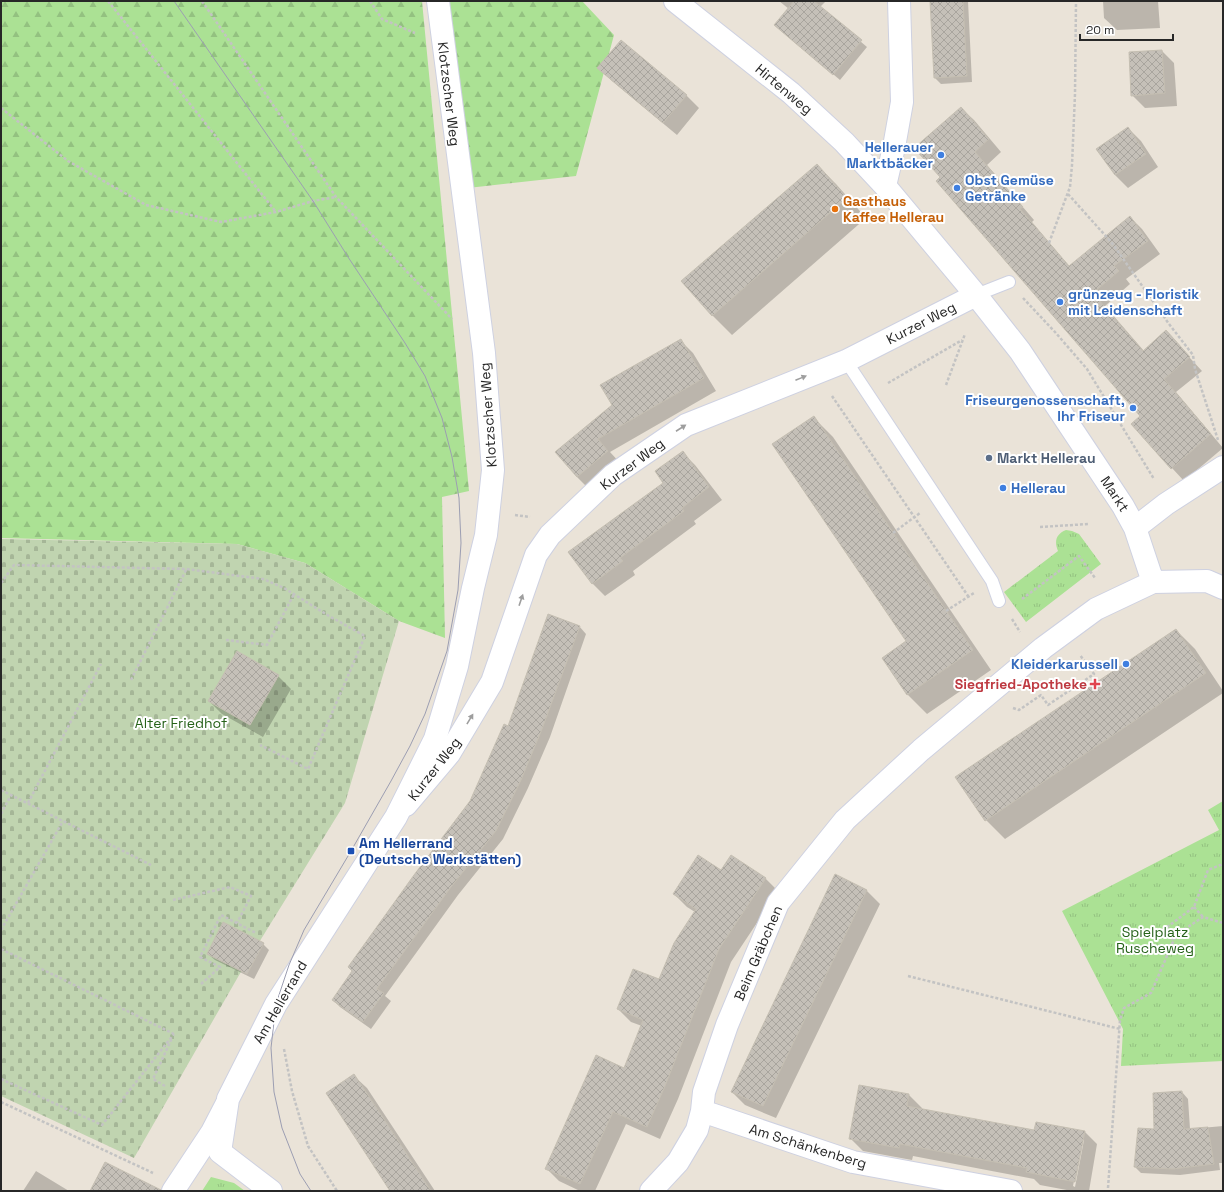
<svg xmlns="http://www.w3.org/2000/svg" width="1224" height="1192" viewBox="0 0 1224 1192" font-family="'Space Grotesk',sans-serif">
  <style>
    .grass { fill: url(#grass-tufts) }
    .forest { fill: url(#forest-firs) }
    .cemetery { fill: url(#cemetery-stones) }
    .shadow { fill: #0003; fill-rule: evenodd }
    .building { fill: url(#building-cross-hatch); stroke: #c5bfb2 }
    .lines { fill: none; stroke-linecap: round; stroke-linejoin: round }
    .lane-casing { stroke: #ced1e1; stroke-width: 14 }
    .street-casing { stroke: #ced1e1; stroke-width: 24 }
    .secondary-casing { stroke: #ced1e1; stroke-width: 24 }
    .path { stroke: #c3c3c3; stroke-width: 2.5; stroke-dasharray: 3 2; stroke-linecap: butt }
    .lane { stroke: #fff; stroke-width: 12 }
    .street { stroke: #fff; stroke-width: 22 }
    .secondary { stroke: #fff; stroke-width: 22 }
    .tram { stroke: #9c9eb2; stroke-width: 1 }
    .oneway { fill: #9e9e9e }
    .shop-dot { fill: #3f7fe0; stroke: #fff; stroke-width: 1.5 }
    .food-dot { fill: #e8710a; stroke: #fff; stroke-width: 1.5 }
    .service-dot { fill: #5c6f8a; stroke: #fff; stroke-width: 1.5 }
    .health-dot { fill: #e0444e; stroke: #fff; stroke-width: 1.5 }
    .transit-dot { fill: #1a4fb4; stroke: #fff; stroke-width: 1.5 }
    .labels { text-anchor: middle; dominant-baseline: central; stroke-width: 4; stroke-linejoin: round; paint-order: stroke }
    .street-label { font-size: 14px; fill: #272727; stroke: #fff }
    .shop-label { font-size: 14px; font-weight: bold; fill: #366cbe; stroke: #fff; text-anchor: end }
    .food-label { font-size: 14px; font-weight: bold; fill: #c56008; stroke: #fff; text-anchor: start }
    .service-label { font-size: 14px; font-weight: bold; fill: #4e5e75; stroke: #fff; text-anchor: start }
    .health-label { font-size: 14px; font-weight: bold; fill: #be3a42; stroke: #fff; text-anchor: end }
    .park-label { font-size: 14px; fill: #266219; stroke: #fff }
    .transit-label { font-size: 14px; font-weight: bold; fill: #164399; stroke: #fff; text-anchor: start }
  </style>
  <defs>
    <pattern id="grass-tufts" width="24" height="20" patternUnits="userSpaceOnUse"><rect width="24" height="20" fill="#abe194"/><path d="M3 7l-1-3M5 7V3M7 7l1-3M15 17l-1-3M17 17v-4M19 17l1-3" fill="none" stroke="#93c180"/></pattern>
    <pattern id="forest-firs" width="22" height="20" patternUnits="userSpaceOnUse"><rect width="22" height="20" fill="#abe194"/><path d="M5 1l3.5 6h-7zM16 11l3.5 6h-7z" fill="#93c180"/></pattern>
    <pattern id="cemetery-stones" width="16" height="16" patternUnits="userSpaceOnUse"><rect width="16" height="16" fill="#c0d4b0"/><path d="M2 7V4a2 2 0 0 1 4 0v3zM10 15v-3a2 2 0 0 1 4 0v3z" fill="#a5b697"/></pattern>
    <pattern id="building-cross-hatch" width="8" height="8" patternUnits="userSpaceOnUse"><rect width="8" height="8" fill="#c5c0b8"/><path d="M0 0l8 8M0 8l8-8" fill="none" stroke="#a9a59e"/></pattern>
  </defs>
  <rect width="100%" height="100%" fill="#eae3d8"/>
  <!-- grass -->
  <path class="grass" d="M1066 530 1072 531 1079 534 1101 564 1026 622 1004 592 1058 551C1054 541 1056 534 1066 530Z
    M1223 801V1061L1121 1066 1123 1029 1062 911 1219 830 1208 810Z
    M211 1177 234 1183 245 1191H202Z"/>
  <!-- forest -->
  <path class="forest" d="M1 1H422L469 491 442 497 445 638 399 621 305 563 237 544 1 538Z
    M446 1H582L614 35 576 176 468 188Z"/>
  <!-- cemetery -->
  <path class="cemetery" d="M2 539 237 544 305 563 399 621 345 803 242 970 134 1158 1 1096Z"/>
  <!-- shadow -->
  <path class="shadow" d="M779 1H826L820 7 867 47 840 80 775 25 789 9Z
    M931 1H968L972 82 941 84 935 78Z
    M1103 1H1158L1160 28 1117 30 1104 18Z
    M1162 51 1174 63 1177 106 1145 108 1132 95Z
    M599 68 686 95 699 108 677 135 612 81Z
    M961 108 974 120 1001 152 987 165 1034 220 1032 222 1070 267 1130 217 1142 229 1160 254 1126 279 1130 284 1105 306 1144 351 1166 332 1202 371 1176 392 1223 448 1184 481 1172 468 1141 416 941 177Z
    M1128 128 1141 141 1158 167 1128 188 1115 175 1097 149Z
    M817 165 836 184 866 218 732 335 713 316 683 281Z
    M680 340 693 353 716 391 610 452 621 464 590 490 577 477 557 452 614 405Z
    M814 418 833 437 991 670 927 714 907 694 908 642Z
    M682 452 695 465 722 500 694 521 696 524 633 571 635 575 605 596 592 583 665 483Z
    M579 626 586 634 550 737 528 788 503 839 458 895 385 996 391 1001 371 1029 340 1007 333 1000 471 802 508 727Z
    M1176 630 1195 649 1223 691V693L1005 839 986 820Z
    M278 676 291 689 263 737 222 714 209 701Z
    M721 872 765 878 778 891 731 962 678 1099 660 1139 626 1124 595 1191H580L559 1181 546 1168 624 1069 642 1026 631 1022 618 1009 659 981 695 912 687 907 674 894Z
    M835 875 867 891 880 904 776 1118 745 1105 732 1092Z
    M263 944 269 950 254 979 215 960 208 954Z
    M354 1076 367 1088 435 1191H391Z
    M860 1086 909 1095 922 1108V1110L1035 1131H1084L1097 1144 1089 1191H1072L1040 1185 1034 1179 913 1156 912 1160 863 1151 850 1138ZM1082 1140H1084L1075 1187 1073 1186Z
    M1182 1092 1188 1099 1190 1129 1223 1126V1163H1219L1220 1170 1180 1175 1141 1173 1135 1167 1156 1130Z
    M36 1171 69 1191H23Z"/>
  <!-- building -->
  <path class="building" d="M794 1H814L862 40 833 75 774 25Z
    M930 1H963L967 76 934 78Z
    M621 40 687 95 663 123 597 68Z
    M1162 50 1165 93 1131 96 1129 52Z
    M961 107 989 139 975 152 1023 207 1020 209 1069 266 1130 216 1148 241 1114 266 1119 271 1093 293 1143 351 1166 330 1190 357 1164 379 1211 434 1171 469 1131 424 1140 416 936 181 940 177 914 148Z
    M1128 127 1146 154 1115 175 1096 149Z
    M817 164 847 198 712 316 681 281Z
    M681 339 704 378 598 439 608 451 577 477 555 452 612 405 600 385Z
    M814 416 973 650 907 695 882 658 906 641 772 444Z
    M683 451 709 487 682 508 684 511 620 558 623 561 592 584 568 552 663 483 655 471Z
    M548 614 580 626 542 729 521 780 496 831 451 887 377 989 384 993 363 1022 332 1000 352 971 348 967 414 875 470 801 504 724 508 726Z
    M1176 629 1206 673 985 821 955 777Z
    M237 651 279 675 250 725 208 701Z
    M698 855 721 870 731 855 766 878 719 949 665 1086 647 1127 613 1112 580 1184 545 1169 596 1055 624 1068 643 1020 617 1009 633 969 659 979 674 943 696 909 673 894Z
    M835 874 867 890 763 1106 731 1092Z
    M223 922 264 943 247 974 207 954Z
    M354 1074 382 1116 431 1191H390L366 1154 326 1093Z
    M859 1085 909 1094 907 1106 1034 1130 1036 1122 1085 1131 1075 1182 1026 1172 1027 1168 963 1156 900 1144 899 1148 849 1139Z
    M1182 1091 1184 1129 1208 1127 1214 1164 1173 1169 1134 1167 1138 1128 1154 1129 1153 1093Z
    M105 1162 161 1190V1191H90Z"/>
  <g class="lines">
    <defs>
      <path id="lane" d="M976 295 1009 282
        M846 361 992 581 999 601"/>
      <path id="street" d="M675 1 791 93 844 142 885 186 976 295 1020 351 1123 506 1135 528 1153 582
        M885 186 894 147 902 102 899 1
        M1135 528 1166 504 1223 467
        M406 805 449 754 492 682 536 555 550 535 613 475 686 425 846 361 976 295
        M702 1111 853 1162 1011 1191
        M173 1191 212 1132 226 1105
        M651 1191 678 1162 697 1130 702 1111 704 1092 727 1025 778 903 845 820 921 750 1043 648 1096 609 1153 582 1207 581 1223 588"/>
      <path id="secondary" d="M271 1191 220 1152 228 1099 276 1004 396 817 435 739 457 666 473 588 486 535 493 470 484 353 438 1"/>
    </defs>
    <!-- lane casing -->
    <use href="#lane" class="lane-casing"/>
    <!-- street casing -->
    <use href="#street" class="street-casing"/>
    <!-- secondary casing -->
    <use href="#secondary" class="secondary-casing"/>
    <!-- path -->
    <path class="path" d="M108 1 276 212
      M202 1 336 197 452 319
      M370 1 382 19 415 33
      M1 108 68 161 146 205 221 222 276 212 313 201 336 197
      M1068 194 1112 243 1169 324 1193 355 1195 369 1218 440
      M1049 243 1070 187 1072 165 1075 94 1076 1
      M1023 298 1055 332 1087 369 1154 479
      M888 383 962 340
      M946 385 965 334
      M832 396 968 596
      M515 515 530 517
      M1040 527 1088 524
      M893 533 920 513
      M1 583 14 565 186 569 263 579 284 588 329 616 365 636 308 769 260 745
      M1022 599 1079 556 1095 578
      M946 611 974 593
      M1012 619 1020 632
      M226 640 267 645 294 594
      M131 680 186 570
      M1013 708 1019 710 1041 695 1048 705 1094 674 1080 655
      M1 790 151 865
      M28 803 101 664
      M1 814 11 795
      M173 900 230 887 251 896 237 923
      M1194 907 1203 917
      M1 930 63 821
      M1173 940 1166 928 1194 907 1208 870 1223 864
      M1 949 174 1034
      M908 976 1120 1029
      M201 984 220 967 200 957 221 915 256 933
      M284 1049 292 1091 308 1146 337 1191
      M1 1079 102 1125 174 1034
      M165 1086 153 1079 172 1038
      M1 1102 153 1173
      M1108 1188 1120 1020 1124 1008 1151 993 1176 935 1203 917 1223 923"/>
    <!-- lane -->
    <use href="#lane" class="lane"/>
    <!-- street -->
    <use href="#street" class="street"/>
    <!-- secondary -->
    <use href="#secondary" class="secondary"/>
    <!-- tram -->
    <path class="tram" d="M174 1 313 201 348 257 405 343 425 376 442 418 452 457 459 498 461 543 458 590 447 651 425 714 410 746 391 781 351 851 304 930 289 965 276 1004 271 1048 274 1092 282 1128 300 1174 311 1191"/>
  </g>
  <!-- one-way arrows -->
  <defs><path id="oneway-solid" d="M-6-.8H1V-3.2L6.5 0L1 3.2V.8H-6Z"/></defs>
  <g class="oneway">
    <use href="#oneway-solid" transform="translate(801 378) rotate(-22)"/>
    <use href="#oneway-solid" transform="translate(681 428) rotate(-33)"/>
    <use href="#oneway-solid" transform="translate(521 600) rotate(-71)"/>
    <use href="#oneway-solid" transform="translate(470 719) rotate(-59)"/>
  </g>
  <!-- markers -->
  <g class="shop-dot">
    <circle cx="941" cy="155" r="4"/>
    <circle cx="957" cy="188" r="4"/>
    <circle cx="1060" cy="302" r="4"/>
    <circle cx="1133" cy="408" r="4"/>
    <circle cx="1003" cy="488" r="4"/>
    <circle cx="1126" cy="664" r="4"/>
  </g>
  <circle class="food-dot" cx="835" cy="209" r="4"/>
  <circle class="service-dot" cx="989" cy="458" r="4"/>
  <path class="health-dot" d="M1093 678h4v4h4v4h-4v4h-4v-4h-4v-4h4z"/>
  <rect class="transit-dot" x="347" y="847" width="8" height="8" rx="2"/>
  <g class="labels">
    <!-- street labels -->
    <g class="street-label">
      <text transform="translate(784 89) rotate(40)">Hirtenweg</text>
      <text transform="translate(449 94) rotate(83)">Klotzscher Weg</text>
      <text transform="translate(921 323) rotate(-27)">Kurzer Weg</text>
      <text transform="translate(488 415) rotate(-94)">Klotzscher Weg</text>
      <text transform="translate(632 464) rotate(-37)">Kurzer Weg</text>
      <text transform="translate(1115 494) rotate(57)">Markt</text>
      <text transform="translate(434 769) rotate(-52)">Kurzer Weg</text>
      <text transform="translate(758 953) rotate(-67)">Beim Gräbchen</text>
      <text transform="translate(280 1002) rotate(-60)">Am Hellerrand</text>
      <text transform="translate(808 1146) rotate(17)">Am Schänkenberg</text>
    </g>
    <!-- shop labels -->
    <g class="shop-label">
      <text x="933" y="147">Hellerauer<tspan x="933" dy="16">Marktbäcker</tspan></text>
      <text x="965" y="180" text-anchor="start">Obst Gemüse<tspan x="965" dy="16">Getränke</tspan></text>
      <text x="1068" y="294" text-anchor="start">grünzeug - Floristik<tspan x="1068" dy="16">mit Leidenschaft</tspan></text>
      <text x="1125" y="400">Friseurgenossenschaft,<tspan x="1125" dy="16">Ihr Friseur</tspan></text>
      <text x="1011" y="488" text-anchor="start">Hellerau</text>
      <text x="1118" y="664">Kleiderkarussell</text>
    </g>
    <!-- food labels -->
    <g class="food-label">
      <text x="843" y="201">Gasthaus<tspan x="843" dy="16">Kaffee Hellerau</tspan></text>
    </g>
    <!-- service labels -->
    <g class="service-label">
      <text x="997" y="458">Markt Hellerau</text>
    </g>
    <!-- health labels -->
    <g class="health-label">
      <text x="1087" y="684">Siegfried-Apotheke</text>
    </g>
    <!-- park labels -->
    <g class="park-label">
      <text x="181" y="723">Alter Friedhof</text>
      <text x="1155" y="932">Spielplatz<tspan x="1155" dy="16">Ruscheweg</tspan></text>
    </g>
    <!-- transit labels -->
    <g class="transit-label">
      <text x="359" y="843">Am Hellerrand<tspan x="359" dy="16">(Deutsche Werkstätten)</tspan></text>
    </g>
  </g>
  <!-- border -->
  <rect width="1224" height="1192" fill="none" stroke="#272727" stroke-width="4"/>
  <!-- scale -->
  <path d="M1080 34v6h93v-6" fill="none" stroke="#272727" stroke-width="2"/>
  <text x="1086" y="34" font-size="12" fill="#272727" stroke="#ffffff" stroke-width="3" paint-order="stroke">20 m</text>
</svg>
